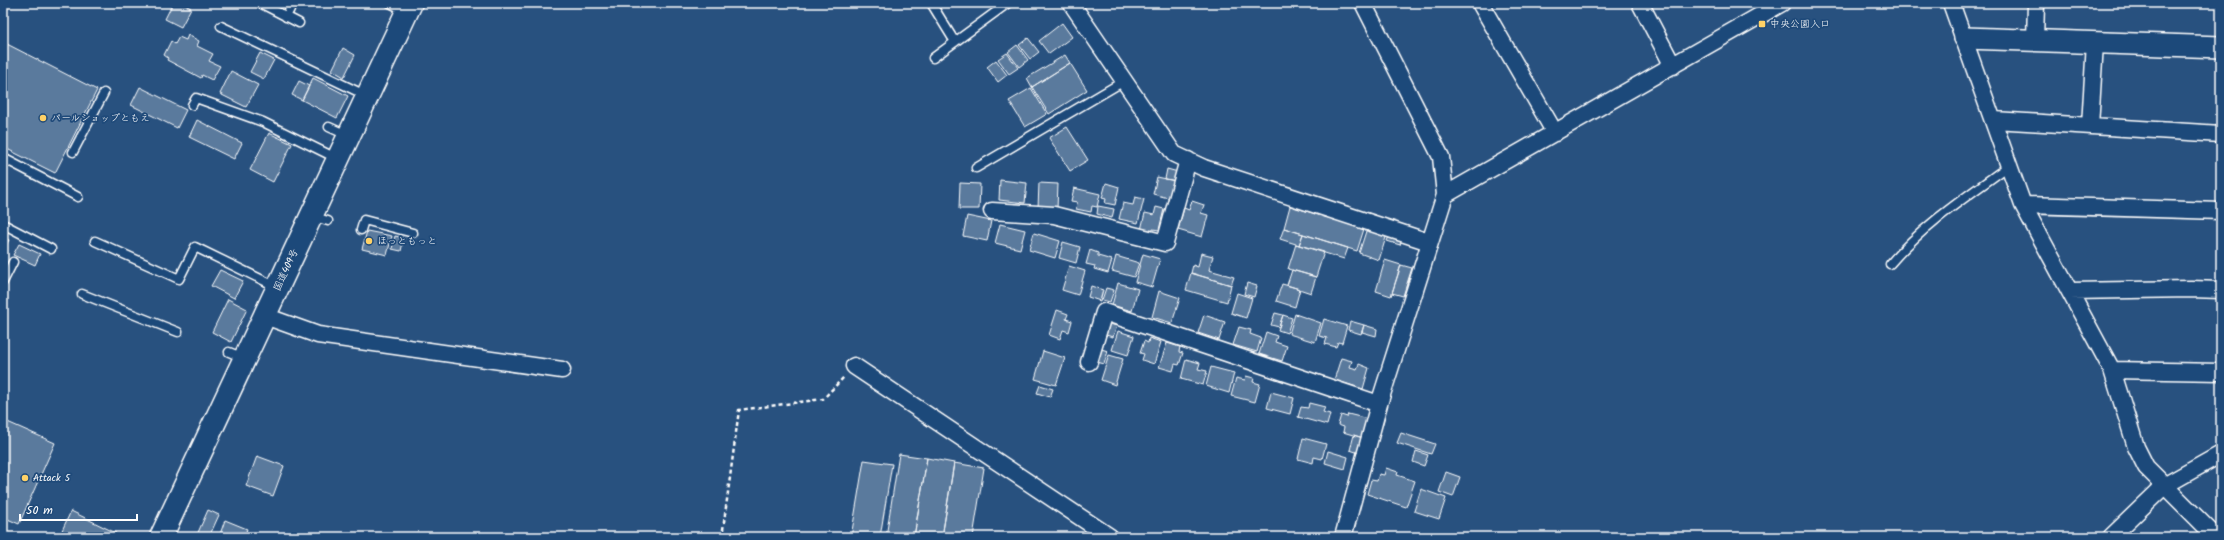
<svg xmlns="http://www.w3.org/2000/svg" width="2224" height="540" viewBox="0 0 2224 540" font-family="Kalam,'Klee One',sans-serif">
  <style>
    .building { fill: #5a7a9d; stroke: #fff }
    .lines { fill: none; stroke-linecap: round; stroke-linejoin: round }
    .service-casing { stroke: #fff; stroke-width: 11 }
    .minor-casing { stroke: #fff; stroke-width: 19 }
    .tertiary-casing { stroke: #fff; stroke-width: 24 }
    .trunk-casing { stroke: #fff; stroke-width: 25 }
    .path { stroke: #fff; stroke-width: 2.5; stroke-dasharray: 4 3; stroke-linecap: butt }
    .service { stroke: #1f4a7a; stroke-width: 8 }
    .minor { stroke: #1f4a7a; stroke-width: 16 }
    .tertiary { stroke: #1f4a7a; stroke-width: 21 }
    .trunk { stroke: #1f4a7a; stroke-width: 22 }
    .poi-dot { fill: #ffd166; stroke: #1f4a7a; stroke-width: 1.5 }
    .labels { text-anchor: middle; dominant-baseline: central; stroke-width: 3.5; stroke-linejoin: round; paint-order: stroke }
    .poi-label { font-size: 10px; fill: #fff; stroke: #1f4a7a; text-anchor: start }
    .street-label { font-size: 10px; fill: #fff; stroke: #1f4a7a }
  </style>
  <rect width="100%" height="100%" fill="#28517f"/>
  <filter id="ink" filterUnits="userSpaceOnUse"><feTurbulence type="fractalNoise" baseFrequency=".025" numOctaves="2"/><feDisplacementMap in="SourceGraphic" scale="8" xChannelSelector="R" yChannelSelector="G"/><feConvolveMatrix kernelMatrix="1 2 1 2 8 2 1 2 1" color-interpolation-filters="sRGB"/></filter>
  <g filter="url(#ink)">
    <!-- building -->
    <path class="building" d="M173 3H181L191 8 181 27 165 19Z
      M1062 23 1072 37 1049 54 1039 41Z
      M188 35 199 41 197 46 213 54 209 61 220 66 212 80 202 75 201 78 167 60 168 58 164 55 171 41 175 44 179 37 186 40Z
      M1028 38 1039 52 1030 59 1019 45Z
      M3 42 97 90 55 173 3 147Z
      M1017 45 1028 60 1019 67 1008 52Z
      M343 48 355 55 344 77 332 70Z
      M260 53 274 60 264 79 250 72Z
      M1007 53 1018 68 1009 74 998 59Z
      M1065 55 1070 63 1032 87 1027 78Z
      M996 60 1007 75 998 82 987 67Z
      M1070 63 1087 90 1049 114 1032 87Z
      M231 71 258 85 246 107 220 94Z
      M313 78 348 96 337 118 302 100Z
      M299 81 309 86 302 100 292 95Z
      M140 87 186 110 177 128 131 105Z
      M1031 88 1047 114 1025 127 1009 101Z
      M197 120 242 143 234 159 189 137Z
      M1067 127 1088 160 1070 171 1049 138Z
      M269 133 292 144 273 182 250 170Z
      M1167 169 1178 172 1176 181 1165 179Z
      M1157 177 1176 181 1172 199 1153 194Z
      M1000 180 1027 183 1025 203 999 200Z
      M960 183 980 184 979 209H959Z
      M1039 183 1058 184 1057 209 1038 208Z
      M1106 183 1119 187 1115 205 1105 203 1106 199 1102 198Z
      M1074 188 1100 194 1097 207 1092 206 1091 212 1076 209 1077 202 1071 201Z
      M1135 197 1144 199 1138 223 1119 219 1123 203 1133 205Z
      M1192 201 1204 205 1201 213 1208 215 1202 237 1178 230 1184 208 1189 210Z
      M1098 206 1114 209 1112 218 1097 214Z
      M1290 206 1364 229 1357 251 1284 228Z
      M1156 207 1164 209 1159 230 1153 229 1152 233 1141 230 1145 213 1154 215Z
      M967 216 991 221 987 241 963 236Z
      M1000 224 1025 230 1020 249 995 243Z
      M1284 228 1303 234 1299 245 1280 239Z
      M1367 228 1387 234 1379 260 1359 253Z
      M367 231 392 236 387 255 362 249Z
      M1034 233 1060 241 1055 258 1029 250Z
      M1303 234 1348 248 1344 259 1299 245Z
      M1390 234 1402 238 1400 245 1387 241Z
      M395 236 404 238 401 251 392 249Z
      M3 237 9 240 3 251Z
      M1063 242 1080 247 1076 263 1059 258Z
      M19 244 40 254 35 265 13 255Z
      M1296 244 1324 252 1316 277 1288 269Z
      M1090 250 1098 253V256L1112 260 1108 273 1094 269 1095 266 1086 264Z
      M1201 253 1213 256 1209 270 1234 277 1231 285 1191 273 1193 265 1198 267Z
      M1143 254 1160 259 1152 287 1135 282Z
      M1116 256 1139 263 1134 277 1112 271Z
      M1385 260 1401 265 1391 296 1376 291Z
      M1401 265 1412 268 1403 296 1392 293Z
      M1069 266 1085 271 1078 295 1062 290Z
      M220 270 243 281 234 298 211 286Z
      M1292 270 1316 277 1311 293 1287 285Z
      M1191 273 1231 285 1227 302 1186 290Z
      M1118 283 1138 289 1132 311 1112 305Z
      M1247 283 1257 286 1254 297 1244 294Z
      M1282 284 1300 289 1295 307 1276 301Z
      M1091 286 1103 290 1100 301 1088 297Z
      M1106 288 1114 290 1110 302 1102 300Z
      M1159 291 1180 298 1172 323 1152 317Z
      M1237 293 1252 298 1246 318 1231 313Z
      M228 299 247 309 231 342 212 332Z
      M1057 310 1068 314 1066 319 1072 321 1069 332 1063 330 1060 339 1049 335Z
      M1275 313 1283 315 1279 327 1271 325Z
      M1295 314 1321 323 1315 342 1289 334Z
      M1204 315 1225 322 1219 340 1198 333Z
      M1283 315 1292 318 1287 333 1278 330Z
      M1324 319 1347 326 1342 343 1338 342 1336 347 1325 344 1327 338 1319 336Z
      M1350 321 1364 325 1361 334 1348 330Z
      M1106 323 1117 326 1113 337 1102 334Z
      M1364 325 1377 329 1376 336 1362 332Z
      M1239 327 1251 330 1250 334 1261 338 1257 352 1233 345Z
      M1118 331 1134 336 1128 355 1112 350Z
      M1266 332 1277 336 1275 342 1287 346 1282 361 1259 354Z
      M1149 338 1161 342 1154 364 1142 360 1144 354 1140 353 1144 341 1148 343Z
      M1167 343 1180 347 1179 352 1183 353 1179 365 1175 364 1173 371 1159 367Z
      M1098 348 1108 351 1104 364 1094 361Z
      M1043 351 1065 358 1056 385 1035 379Z
      M1109 355 1123 359 1115 385 1101 380Z
      M1341 358 1352 361 1350 367 1357 369 1359 364 1369 368 1363 389 1334 380Z
      M1186 359 1200 363 1198 369 1207 371 1203 385 1181 379Z
      M1211 367 1234 373 1229 393 1206 386Z
      M1246 376 1254 378 1253 382 1260 384 1255 402 1231 396 1236 378 1245 380Z
      M1040 385 1053 389 1050 397 1037 393Z
      M1271 392 1294 398 1290 414 1267 408Z
      M1309 403 1325 407 1323 412 1330 414 1327 425 1298 417 1301 407 1308 408Z
      M1348 414 1368 419 1363 438 1343 432 1344 427 1338 425 1341 415 1347 417Z
      M3 420 55 443 19 524 3 517Z
      M1401 433 1435 444 1431 454 1397 443Z
      M1354 435 1363 438 1359 453 1350 450Z
      M1303 438 1326 444 1322 459 1314 457 1313 463 1298 459Z
      M1328 451 1348 457 1345 469 1325 463Z
      M1416 451 1428 455 1424 466 1413 462Z
      M899 454 927 458 914 537H886Z
      M257 456 284 466 273 496 246 486Z
      M927 458 954 463 942 537H914Z
      M864 460 892 464 880 537H851Z
      M954 463 984 468 973 537H942Z
      M1386 468 1398 472 1397 475 1415 481 1406 507 1367 494 1371 480 1377 481 1379 474 1384 475Z
      M1446 472 1460 477 1453 497 1439 492Z
      M1421 489 1446 498 1439 519 1414 511Z
      M208 510 219 515 209 537H196Z
      M71 511 116 533 114 537H59Z
      M225 520 247 529 244 537H219Z"/>
    <g class="lines">
      <defs>
        <path id="service" d="M260 3 299 23
          M390 3 406 11
          M931 3 955 42
          M286 17 293 3
          M221 26 367 96
          M933 58 1008 3
          M192 105 196 98 263 122 338 159
          M329 127 349 136
          M73 152 104 93
          M3 158 78 197
          M976 168 1124 81
          M311 216 328 221
          M3 224 51 249
          M361 230 364 220 413 233
          M95 241 179 279 195 247 277 287
          M1890 264C1924 224 1967 196 2010 165
          M3 282 13 262
          M82 294 178 332
          M229 352 244 358"/>
        <path id="minor" d="M1071 3 1174 154 1204 168 1429 242
          M1363 3 1441 157 1445 195
          M1480 3 1555 133
          M1640 3 1673 66
          M1951 3 2023 205 2112 370 2136 447 2146 467 2216 537
          M2035 41 2036 3
          M1994 120 2221 134
          M2090 126 2095 43
          M2023 205 2221 211
          M992 211 1054 215 1165 243 1188 160
          M2070 291 2191 289 2221 290
          M265 316 318 335 562 370
          M1089 362 1104 312 1379 404
          M854 366 1110 537
          M2112 370 2221 372
          M1343 537 1379 404 1445 195 1782 3
          M2111 537 2164 486 2221 454"/>
        <path id="tertiary" d="M1965 38 2221 47"/>
        <path id="trunk" d="M161 537 411 3"/>
      </defs>
      <!-- service casing -->
      <use href="#service" class="service-casing"/>
      <!-- minor casing -->
      <use href="#minor" class="minor-casing"/>
      <!-- tertiary casing -->
      <use href="#tertiary" class="tertiary-casing"/>
      <!-- trunk casing -->
      <use href="#trunk" class="trunk-casing"/>
      <!-- path -->
      <path class="path" d="M722 537 739 410 823 399 844 377"/>
      <!-- service -->
      <use href="#service" class="service"/>
      <!-- minor -->
      <use href="#minor" class="minor"/>
      <!-- tertiary -->
      <use href="#tertiary" class="tertiary"/>
      <!-- trunk -->
      <use href="#trunk" class="trunk"/>
    </g>
  </g>
  <!-- markers -->
  <g class="poi-dot">
    <rect x="1758" y="20" width="8" height="8" rx="2"/>
    <circle cx="43" cy="118" r="4"/>
    <circle cx="369" cy="241" r="4"/>
    <circle cx="25" cy="478" r="4"/>
  </g>
  <g class="labels">
    <!-- poi labels -->
    <g class="poi-label">
      <text x="1770" y="24">中央公園入口</text>
      <text x="51" y="118">パールショップともえ</text>
      <text x="377" y="241">ほっともっと</text>
      <text x="33" y="478">Attack 5</text>
    </g>
    <!-- street labels -->
    <g class="street-label">
      <text transform="translate(286 270) rotate(-65)">国道409号</text>
    </g>
  </g>
  <!-- margin -->
  <rect width="2224" height="540" fill="none" stroke="#1f4a7a" stroke-width="16"/>
  <rect x="8" y="8" width="2208" height="524" fill="none" stroke="#fff" stroke-width="1.5" filter="url(#ink)"/>
  <!-- scale -->
  <path d="M20 514v6h117v-6" fill="none" stroke="#ffffff" stroke-width="2"/>
  <text x="26" y="514" font-size="12" fill="#ffffff" stroke="#1f4a7a" stroke-width="3" paint-order="stroke">50 m</text>
</svg>
